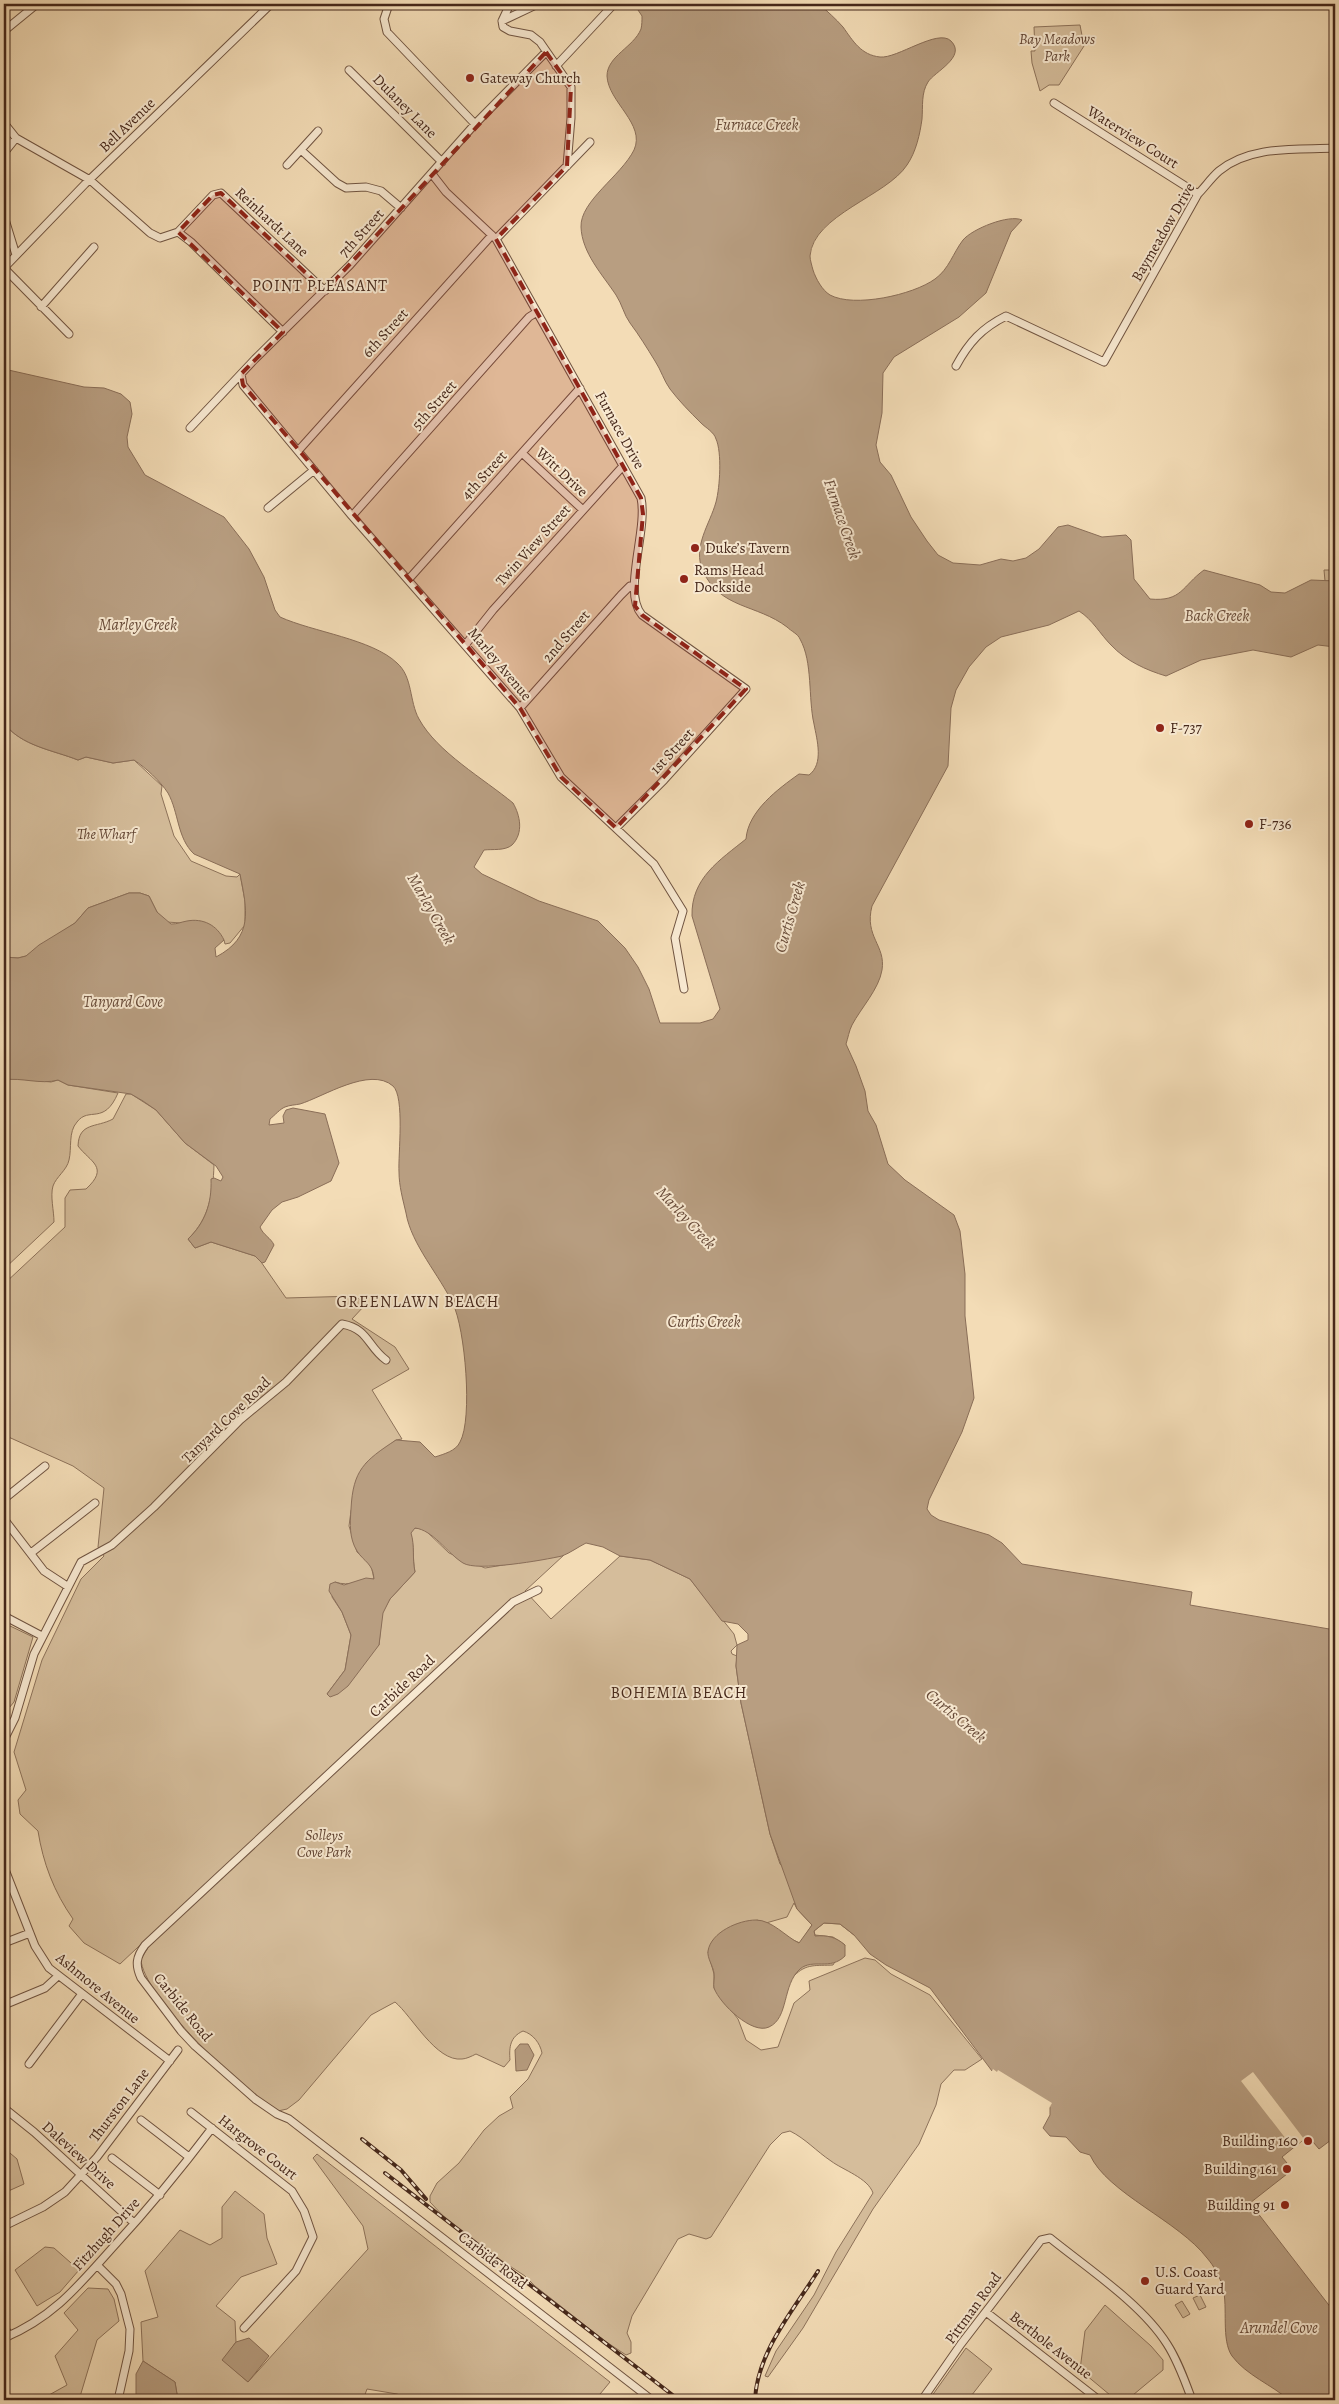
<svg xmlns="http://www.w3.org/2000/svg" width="1339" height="2404" viewBox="0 0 1339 2404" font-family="Alegreya,serif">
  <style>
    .green { fill: #d5bd9b; stroke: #8d725a }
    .water { fill: #b89e81; stroke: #8a6e58 }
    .pier { fill: #f3dcb6 }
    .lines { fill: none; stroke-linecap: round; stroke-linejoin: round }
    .minor-casing { stroke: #705441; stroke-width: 9 }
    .minor { stroke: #f7e8d0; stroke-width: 7 }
    .rail-casing { stroke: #45271a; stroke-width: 4 }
    .rail { stroke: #f7e8d0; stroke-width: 2; stroke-dasharray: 5.5; stroke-linecap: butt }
    .marked { fill: #8f2418; fill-opacity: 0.2; stroke: #8f2418; stroke-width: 4; stroke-dasharray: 10 6; stroke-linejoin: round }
    .poi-dot { fill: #8f2418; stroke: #f7e8d0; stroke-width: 2 }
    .labels { text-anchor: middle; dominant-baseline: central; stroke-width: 4; stroke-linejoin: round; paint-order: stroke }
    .park-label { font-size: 15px; font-style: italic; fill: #624534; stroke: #f7e8d0 }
    .poi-label { font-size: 15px; fill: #45271a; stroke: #f7e8d0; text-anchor: start }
    .street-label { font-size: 15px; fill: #45271a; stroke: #f7e8d0 }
    .water-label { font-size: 16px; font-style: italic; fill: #684b39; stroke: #f7e8d0 }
    .neighbourhood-label { font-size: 16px; letter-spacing: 1px; fill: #45271a; stroke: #f7e8d0 }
  </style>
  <rect width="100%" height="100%" fill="#f3dcb6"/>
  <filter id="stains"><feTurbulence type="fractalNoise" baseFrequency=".004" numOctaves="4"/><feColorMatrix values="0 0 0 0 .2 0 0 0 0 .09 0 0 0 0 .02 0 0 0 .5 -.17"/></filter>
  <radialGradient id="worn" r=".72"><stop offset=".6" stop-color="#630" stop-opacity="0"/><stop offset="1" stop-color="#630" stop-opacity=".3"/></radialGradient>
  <!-- green -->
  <path class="green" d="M1080 25 1084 46 1059 85H1049L1040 91 1032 63 1031 51H1035L1034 27Z
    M1324 570H1335V581H1325Z
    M4 723C21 746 53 750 78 760L86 757 113 763 134 760 162 786 161 794 174 836 191 861 226 876 237 877 240 874 245 901V925L230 943 225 944 224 940 181 923 167 922 157 912 149 896 140 893H129L88 908 75 923 26 956 18 958 4 957Z
    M12 1078 51 1082 58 1080 68 1085 118 1093C104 1126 89 1106 77 1122 68 1132 72 1148 69 1160 67 1170 56 1177 53 1186 50 1196 54 1211 54 1222L4 1269V1080Z
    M126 1094H131L156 1110 185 1143 214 1165C213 1193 210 1218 188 1239L195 1248 211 1242 255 1256 259 1259 286 1298 356 1296 365 1305 352 1319 395 1347 409 1369 372 1390 402 1439 396 1440 366 1463 351 1511 349 1526 354 1542 357 1552 371 1565 374 1579C360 1580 350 1587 335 1582L332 1597 342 1612 351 1635 345 1670 327 1694 379 1645 382 1613 390 1599 415 1572C412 1558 415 1546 410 1533L414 1528 424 1529 449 1553 485 1568 564 1555 525 1591 551 1619 620 1556 650 1560 690 1579 734 1634 737 1645 731 1651 732 1654 737 1656 736 1666 741 1703 770 1834 780 1864 854 1935 840 1924 824 1923 814 1931 815 1935 833 1937 845 1945 833 1965C817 1966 806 1963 794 1976L788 1938 800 1943 812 1925 797 1909 794 1903 787 1917 766 1923 757 1920 708 1952 714 1974V1988L738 2019 746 2040 761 2050 778 2047 794 2003 810 1990 809 1981 865 1958 875 1960 891 1974 930 1995 982 2059 965 2070H954L941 2084 936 2105 919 2144 873 2209 803 2328 768 2377 765 2376 776 2351 814 2295 836 2252 873 2193C868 2178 843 2170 831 2161 816 2151 806 2139 790 2131L782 2133 770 2145 711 2237 706 2239 689 2234 678 2239 632 2316 627 2333 631 2342V2353L626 2355 605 2341 535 2286 525 2276 493 2255 446 2219 430 2202V2196L437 2183 459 2163 484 2130 499 2116 513 2108 510 2097 528 2079 542 2053C540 2043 533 2034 523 2031 510 2037 509 2047 510 2060L504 2067 476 2054C472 2056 466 2059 462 2059 436 2062 412 2016 395 2002L371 2015 299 2100 287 2109 278 2111C246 2095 141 1994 141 1959L149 1946 157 1939 155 1935 169 1918 120 1964 84 1943 69 1926 73 1919C54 1892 43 1863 38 1831L20 1814 18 1800 26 1790 14 1752 42 1660 81 1579 104 1556 98 1547 104 1488 73 1466 4 1435V1284L65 1227V1198L70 1190 86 1189C110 1167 90 1162 78 1146 79 1122 96 1128 113 1119Z
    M6 1624 33 1637 14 1702 4 1714V1626Z
    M4 2148 17 2159 24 2184 4 2193Z
    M317 2154 610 2382 595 2400H412L397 2394 367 2389 363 2400H178L175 2382 143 2361 141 2322 158 2317 145 2271 180 2230 210 2245 222 2238V2207L235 2191 264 2214 267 2238 277 2264 241 2277 216 2306 235 2321 236 2342 223 2360 248 2382 368 2249 363 2226 313 2158Z
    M45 2247 54 2248 79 2270 60 2292 37 2306 15 2270Z
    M88 2288 108 2289 114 2299 119 2321 97 2340 79 2400H40L67 2385 55 2356 78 2330 64 2313Z
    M1200 2295 1206 2307 1199 2310 1193 2298Z
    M1182 2301 1190 2314 1183 2318 1175 2305Z
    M1105 2305 1151 2346 1163 2360V2370L1127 2400H1116L1080 2370 1085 2331Z
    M966 2348 992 2369 968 2400H929Z"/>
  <!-- water -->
  <path class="water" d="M634 4H819C827 11 836 19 843 27 853 41 861 55 880 57 897 59 938 28 951 41 967 57 934 72 928 82 921 93 923 106 922 119 920 134 916 152 907 165 887 196 813 215 810 256 810 260 812 266 813 270 816 279 822 290 830 295 854 308 913 295 935 279 949 269 953 253 963 240 972 229 1009 214 1022 220L1011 232 986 293 959 317 894 357 883 373 882 413 876 445 880 462 891 475 911 517 927 541 938 555 953 563 980 565 1001 559 1013 561 1026 558 1039 549 1058 527 1068 525 1102 537 1126 535 1131 540 1134 579 1150 599C1182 602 1182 586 1204 570L1260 585 1271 592 1285 593 1311 580 1335 581V647L1318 645 1291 657 1253 650 1201 660 1166 676C1146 670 1126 661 1111 645 1100 634 1093 620 1079 611L1049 625 1001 637 986 647 969 667 956 690 951 708 948 766 872 906C864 937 886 945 882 970 879 989 861 1008 852 1025 849 1031 848 1038 846 1044L856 1066 865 1091 868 1111 876 1125 888 1164 905 1180 954 1215 960 1231 965 1274V1316L974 1398 962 1432 929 1500 927 1509 931 1515 939 1520 989 1535 1002 1543 1022 1564 1192 1592 1190 1605 1335 1630V2139L1331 2140 1319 2149 1308 2136 1282 2157 1287 2163 1282 2168 1287 2174 1250 2203 1335 2313V2400H1289C1272 2385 1246 2375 1232 2356 1221 2340 1228 2307 1223 2288 1220 2277 1214 2266 1207 2258 1179 2221 1107 2193 1090 2155L1080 2152 1066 2137 1050 2136 1043 2128 1050 2115V2107L992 2071 930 1988 886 1965 870 1954 854 1935 840 1924 824 1923 814 1931 815 1936C827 1935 836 1937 845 1945V1956C830 1971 813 1958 800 1969 782 1985 789 2018 769 2027 752 2035 720 2004 714 1988 713 1984 715 1978 714 1973 713 1966 707 1958 708 1951 711 1932 739 1920 756 1920 772 1920 786 1937 799 1943L812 1925 797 1909 770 1834 741 1703 736 1666 737 1645 748 1640V1634L738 1624 722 1621 690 1579 650 1560 620 1556 603 1547 586 1543C578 1547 570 1553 562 1556 544 1560 477 1572 463 1563 447 1553 433 1530 415 1528L411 1533C415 1546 412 1558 415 1572L390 1599 383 1613 379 1645 348 1686 338 1694 330 1697 327 1694 345 1670 351 1635 342 1612 329 1591 330 1584 335 1582 344 1585 366 1578 374 1579C373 1563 364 1562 357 1551 349 1538 350 1524 351 1509 353 1470 364 1461 396 1440L420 1442 435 1457C444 1454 456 1451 460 1442 473 1419 465 1328 453 1304 440 1276 411 1244 406 1213 403 1200 399 1186 399 1172 398 1155 405 1097 393 1086 370 1066 323 1097 300 1104 295 1105 290 1105 285 1107 280 1109 275 1115 270 1119L269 1125 284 1123 283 1116 286 1110 293 1108 325 1114 339 1163 331 1181 298 1197 282 1202 272 1210 260 1227C263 1235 271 1238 274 1245L265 1262 262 1263 255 1256 211 1242 195 1248 188 1239C205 1223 212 1203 211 1179L214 1178 221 1181 223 1177 216 1166 185 1143 156 1110 143 1101 131 1094 68 1085 58 1080C41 1085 21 1077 4 1080V957L18 958 26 956 39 945 75 923 88 908 129 893H140L149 896 157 912 171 924C178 924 181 922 187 921 203 918 217 925 224 940L215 948 216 957C254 937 247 910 240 874L194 854C177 838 179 813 168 793 160 781 146 768 134 760L113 763 86 757 78 760C53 750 21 746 4 723V369L84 387 104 388 121 394 130 402 132 414 127 437 128 447 145 475 224 517 249 549 264 577 275 610 280 617C313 632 372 639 397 663 413 677 409 701 419 719 437 752 484 779 513 803 520 815 524 833 512 845 505 851 492 849 484 850L474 867 482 874 539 901 598 921 625 948 638 967 649 989 660 1023H700L713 1019 720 1009 692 916C691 878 720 860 746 839 748 811 778 789 799 774L809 775C824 764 817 740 814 724 808 698 813 662 800 639 798 634 791 631 787 627 757 604 720 609 703 571 692 547 710 524 716 502 720 487 722 452 716 439 714 432 706 428 701 423 690 412 679 401 670 389 664 381 661 370 655 361 647 348 639 335 630 323 624 315 622 304 616 295 602 274 582 253 581 227 580 201 621 176 634 150 646 124 608 102 607 76 607 56 634 47 641 29 642 25 642 20 642 16Z
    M520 2044H528L534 2055 527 2070 516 2071 515 2050Z
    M249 2338 269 2356 248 2382 222 2360 236 2342Z
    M143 2361 175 2382 178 2400H136V2374Z"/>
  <!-- pier -->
  <path class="pier" d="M993 2069 997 2072 998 2070 1052 2103 1048 2110 991 2073Z
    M1253 2072 1304 2139 1293 2148 1241 2081Z"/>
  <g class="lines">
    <defs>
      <path id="minor" d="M389 4 384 19 387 32 475 124
        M510 4 502 21 503 27 510 31 531 35 540 42 571 87V118L567 166
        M502 21 538 4
        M4 31 37 4
        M556 66 614 4
        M349 70 442 162
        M1054 103 1198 194
        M4 123 16 138 90 180 150 233 160 238 178 232
        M301 150 337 183 346 188 366 187 381 191 401 208
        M4 153 16 138
        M287 165 318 131
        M432 174 446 192 496 239 641 498C648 530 622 593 642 615L746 689 664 780 616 828
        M4 216 16 255
        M178 232 213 195 221 193 325 291
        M178 232 191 242 283 332
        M496 239 590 142
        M4 268 85 184 271 4
        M4 268 69 334
        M41 307 94 247
        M956 366C969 342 982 328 1006 316L1104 362 1198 194C1205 187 1211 178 1219 171 1250 145 1297 150 1335 148
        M241 374 243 385 352 516 520 708 561 777 654 864 683 911 675 938 684 989
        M190 428 255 359 350 265 475 124 546 52
        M298 451 492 235
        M522 453 583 510
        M268 508 314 470
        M352 516 529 317 537 312
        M408 580 580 388
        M466 644 493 610 623 466
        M520 708 621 595 630 586 634 588
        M4 1499 45 1466
        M4 1519 44 1571 67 1586
        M31 1553 95 1503
        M538 1590 513 1602 145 1945C136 1957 135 1965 141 1978L181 2031 195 2046 255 2099 277 2114 289 2119 652 2400
        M4 1616 42 1636
        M4 1740 15 1718 34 1654 81 1562 112 1545 154 1507 240 1420 286 1382 342 1324C369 1329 367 1346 386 1360
        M4 1867 35 1946 49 1968 170 2061
        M4 1943 30 1933
        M4 2005 45 1988 58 1976
        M29 2064 81 1995
        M4 2108 34 2132 134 2223
        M191 2112 292 2191 304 2211 313 2237 296 2271 244 2328
        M141 2120 189 2157
        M112 2158 160 2195
        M4 2226 43 2207 65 2192 97 2157 178 2050
        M97 2265 116 2284 121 2294 130 2329 129 2351 118 2400
        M986 2312 1099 2400
        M4 2326 9 2336
        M4 2338C54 2317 79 2285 114 2246 149 2208 181 2169 212 2128
        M922 2400 961 2344 1041 2240 1050 2238C1087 2268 1142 2304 1167 2344 1178 2361 1185 2381 1192 2400"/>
    </defs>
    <!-- minor casing -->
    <use href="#minor" class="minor-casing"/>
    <!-- minor -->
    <use href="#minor" class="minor"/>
    <defs>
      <path id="rail" d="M362 2139 401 2170 426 2199
        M385 2173 679 2400
        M755 2400C757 2352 793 2311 818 2271"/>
    </defs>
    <!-- rail casing -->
    <use href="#rail" class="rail-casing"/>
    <!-- rail -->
    <use href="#rail" class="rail"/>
  </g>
  <!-- marked area -->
  <path class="marked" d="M546 52 571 87 567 166 496 239 641 498 643 514 635 606 642 615 746 689 616 828 561 777 520 708 243 385 241 374 283 332 178 232 213 195 221 193 325 291Z"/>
  <!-- markers -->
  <g class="poi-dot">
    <circle cx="470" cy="78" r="5"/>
    <circle cx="695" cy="548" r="5"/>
    <circle cx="684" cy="579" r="5"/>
    <circle cx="1160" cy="728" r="5"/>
    <circle cx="1249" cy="824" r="5"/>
    <circle cx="1308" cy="2141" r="5"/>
    <circle cx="1287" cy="2169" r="5"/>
    <circle cx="1285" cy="2205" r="5"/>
    <circle cx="1145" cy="2281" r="5"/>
  </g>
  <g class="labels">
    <!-- park labels -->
    <g class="park-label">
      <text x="1057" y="39">Bay Meadows<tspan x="1057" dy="17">Park</tspan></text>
      <text x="106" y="834">The Wharf</text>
      <text x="324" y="1835">Solleys<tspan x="324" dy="17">Cove Park</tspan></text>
    </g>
    <!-- poi labels -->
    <g class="poi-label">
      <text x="480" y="78">Gateway Church</text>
      <text x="705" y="548">Duke’s Tavern</text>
      <text x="694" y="570">Rams Head<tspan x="694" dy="17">Dockside</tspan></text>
      <text x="1170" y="728">F-737</text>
      <text x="1259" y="824">F-736</text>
      <text x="1298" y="2141" text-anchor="end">Building 160</text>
      <text x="1277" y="2169" text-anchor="end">Building 161</text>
      <text x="1275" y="2205" text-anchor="end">Building 91</text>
      <text x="1155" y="2272">U.S. Coast<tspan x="1155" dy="17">Guard Yard</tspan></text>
    </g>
    <!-- street labels -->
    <g class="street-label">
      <text transform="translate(405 106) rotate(45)">Dulaney Lane</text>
      <text transform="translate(127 125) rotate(-44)">Bell Avenue</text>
      <text transform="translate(1133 137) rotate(32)">Waterview Court</text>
      <text transform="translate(272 222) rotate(43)">Reinhardt Lane</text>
      <text transform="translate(1163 232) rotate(-60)">Baymeadow Drive</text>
      <text transform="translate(361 233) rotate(-48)">7th Street</text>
      <text transform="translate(385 333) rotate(-48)">6th Street</text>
      <text transform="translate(434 405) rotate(-49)">5th Street</text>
      <text transform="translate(620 430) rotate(61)">Furnace Drive</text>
      <text transform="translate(562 472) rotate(43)">Witt Drive</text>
      <text transform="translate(484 475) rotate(-48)">4th Street</text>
      <text transform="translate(533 545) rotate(-48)">Twin View Street</text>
      <text transform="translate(566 636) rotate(-49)">2nd Street</text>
      <text transform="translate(500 664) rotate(50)">Marley Avenue</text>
      <text transform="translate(672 751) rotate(-47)">1st Street</text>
      <text transform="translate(226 1420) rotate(-44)">Tanyard Cove Road</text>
      <text transform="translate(402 1686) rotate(-43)">Carbide Road</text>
      <text transform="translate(98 1988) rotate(39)">Ashmore Avenue</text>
      <text transform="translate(183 2007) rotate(51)">Carbide Road</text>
      <text transform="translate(119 2105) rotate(-53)">Thurston Lane</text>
      <text transform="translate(258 2147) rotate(38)">Hargrove Court</text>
      <text transform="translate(79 2155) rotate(42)">Daleview Drive</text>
      <text transform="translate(106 2234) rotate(-48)">Fitzhugh Drive</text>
      <text transform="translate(493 2260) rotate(38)">Carbide Road</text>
      <text transform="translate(973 2308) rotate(-54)">Pittman Road</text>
      <text transform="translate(1051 2345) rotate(38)">Berthole Avenue</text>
    </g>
    <!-- water labels -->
    <g class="water-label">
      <text x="757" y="125">Furnace Creek</text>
      <text transform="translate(842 519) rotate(71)">Furnace Creek</text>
      <text x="1217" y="616">Back Creek</text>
      <text x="138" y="625">Marley Creek</text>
      <text transform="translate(431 909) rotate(60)">Marley Creek</text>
      <text transform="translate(790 917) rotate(-74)">Curtis Creek</text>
      <text x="123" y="1002">Tanyard Cove</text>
      <text transform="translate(686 1218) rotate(47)">Marley Creek</text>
      <text x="704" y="1322">Curtis Creek</text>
      <text transform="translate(956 1716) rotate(40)">Curtis Creek</text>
      <text x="1279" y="2328">Arundel Cove</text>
    </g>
    <!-- neighbourhood labels -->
    <g class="neighbourhood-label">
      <text x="320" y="286">POINT PLEASANT</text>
      <text x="418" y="1302">GREENLAWN BEACH</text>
      <text x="679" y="1693">BOHEMIA BEACH</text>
    </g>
  </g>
  <!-- margin -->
  <rect width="1339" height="2404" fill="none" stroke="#f3dcb6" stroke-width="20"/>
  <rect x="5" y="5" width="1329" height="2394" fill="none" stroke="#45271a" stroke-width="2.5"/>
  <rect x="10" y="10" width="1319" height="2384" fill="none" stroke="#45271a"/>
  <rect width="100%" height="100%" filter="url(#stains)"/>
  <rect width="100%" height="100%" fill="url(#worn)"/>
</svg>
